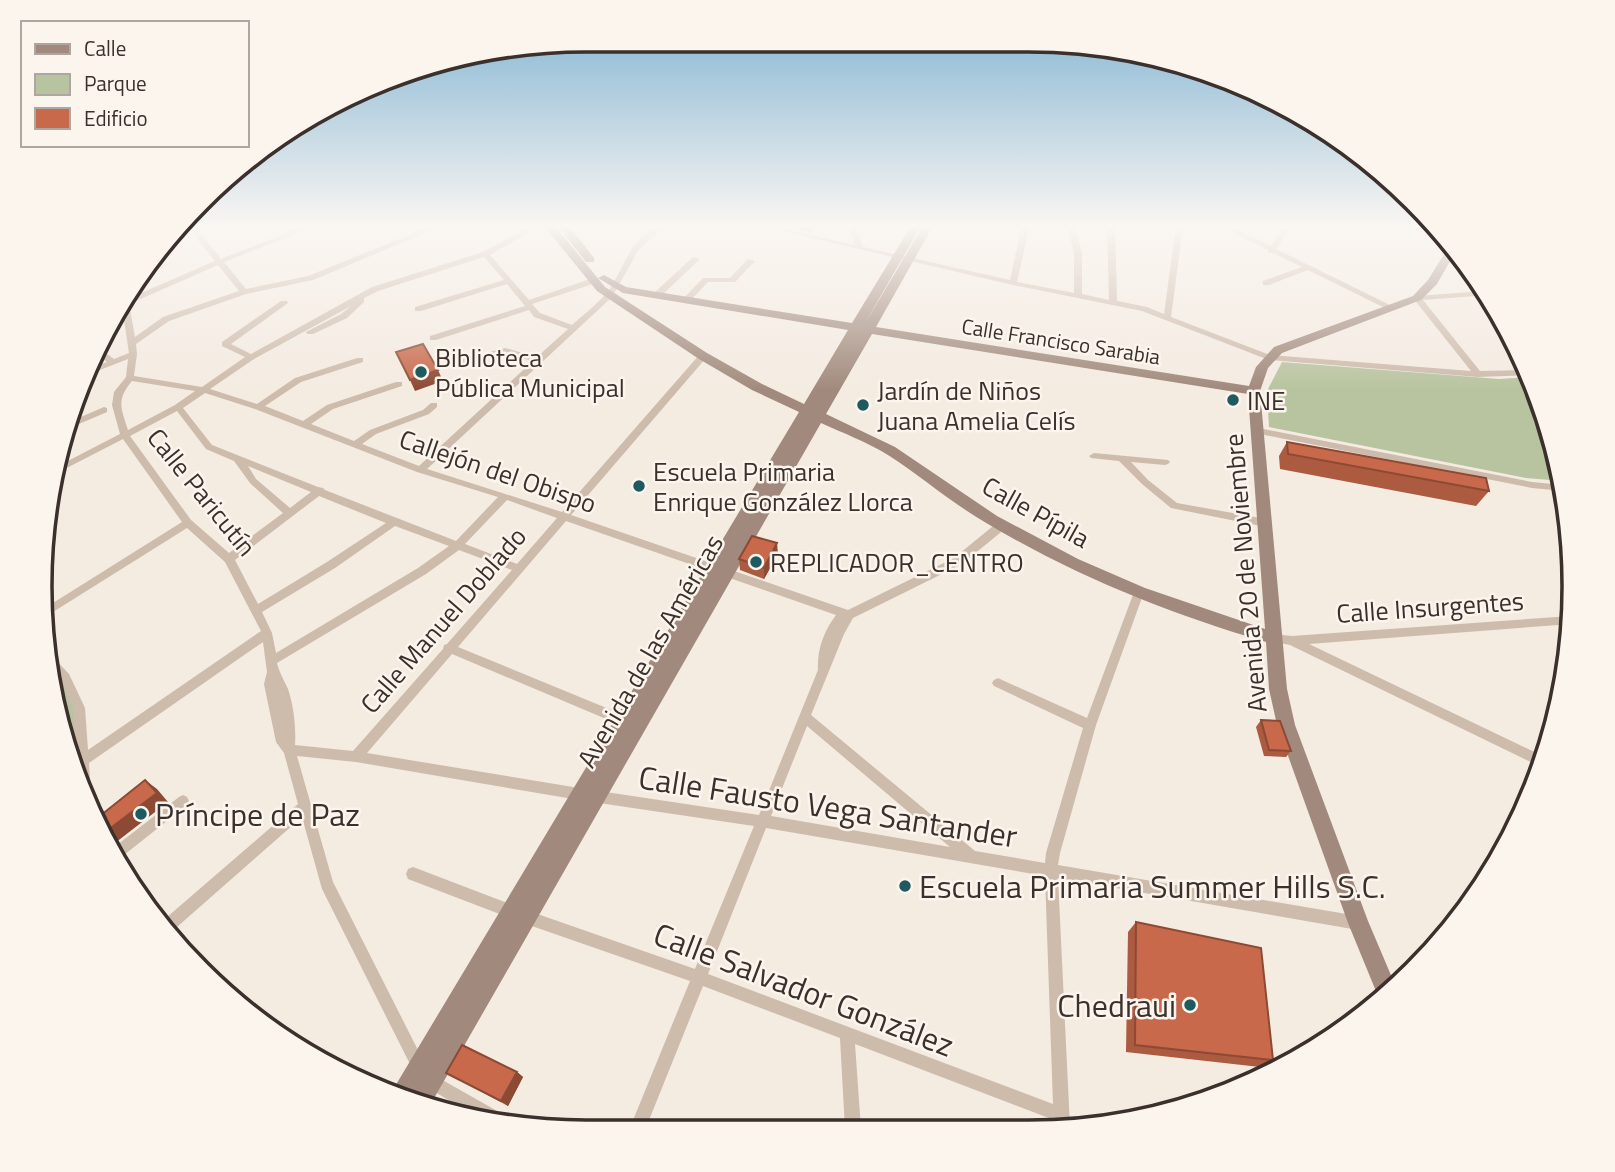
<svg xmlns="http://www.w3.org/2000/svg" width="1615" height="1172" viewBox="0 0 1615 1172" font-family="'Titillium Web',sans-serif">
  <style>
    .green { fill: #b8c4a0 }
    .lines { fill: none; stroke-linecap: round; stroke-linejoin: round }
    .street { fill: #cdbbac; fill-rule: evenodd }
    .secondary { fill: #a18a7d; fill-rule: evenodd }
    .wall { fill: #ac5a40 }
    .shaded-wall { fill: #8c4a34 }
    .building { fill: #c8694b; stroke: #8c4a34; stroke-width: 2 }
    .poi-dot { fill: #1f5a5e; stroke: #fbf5ee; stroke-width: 2.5 }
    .labels { text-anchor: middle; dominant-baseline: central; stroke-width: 5; stroke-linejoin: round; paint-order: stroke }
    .far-street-label { font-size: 21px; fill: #3b302b; stroke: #fbf5ee }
    .poi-label { font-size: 26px; fill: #3b302b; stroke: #fbf5ee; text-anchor: start }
    .street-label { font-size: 26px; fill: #3b302b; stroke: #fbf5ee }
    .near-street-label { font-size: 32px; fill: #3b302b; stroke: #fbf5ee }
    .near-poi-label { font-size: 32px; fill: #3b302b; stroke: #fbf5ee; text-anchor: start }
    .rim { fill: none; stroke: #3b302b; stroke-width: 3.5 }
  </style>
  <rect width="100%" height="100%" fill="#f4ebe1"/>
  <!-- green -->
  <path class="green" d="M1282 362 1499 379 1531 377 1556 444 1562 481 1526 478 1269 427 1267 391Z
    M47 666C79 695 74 709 77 749L73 753 69 749V720L64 700 53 686Z"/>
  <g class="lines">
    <!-- street -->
    <path class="street" d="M191 226H201L197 229 221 259 305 226H315L224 262 246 289 308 276 432 226H442L313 280 246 294 169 321 136 344 137 354 134 376 202 387 245 357 222 346V342L281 301H287L288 303 231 344 251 354 372 287 483 252 531 226H540L490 255 529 300 590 279H596V283L532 304 540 313 572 325C583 315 596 305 606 294 623 273 633 226 667 226L649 240 638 251 612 297 427 469 562 512 700 354H706V358L571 515 848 610 954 558 998 522H1006L1007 525 1006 528 962 564 853 618 844 634 811 715 975 851 1045 863 1046 853 1083 728 994 686 992 683 994 680 998 678 1002 680 1087 718 1134 592 1135 589H1143L1144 592 1096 725 1060 853 1058 865 1358 916 1363 918 1365 923 1363 928 1358 930 1058 878 1070 1127H1054V1120L855 1044 861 1129H845L840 1038 703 986 645 1130H629L690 981 526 924 408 879 406 874 408 869 413 867 526 910 695 969 754 826 579 800 356 762 297 756 333 882 425 1064 428 1069 425 1074 420 1077 415 1074 322 889 302 817 169 934 159 924 298 804 284 753 276 742 264 684 267 672 263 642 89 763 91 799 87 804 82 794 77 770 75 771 72 760 76 758 73 708 61 680 47 666 45 651 49 653 69 674 85 708 88 750 261 631 225 562 187 528 45 617V608L182 522 123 439 57 473 60 465 120 434 112 405 114 392 126 377 128 359 87 375 89 369 107 362 94 352 96 346 114 359 129 353 122 307 127 299 215 261 191 231 167 240 170 235ZM484 257 504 280 415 307V311H421L507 284 525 306 430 336V340H436L529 310 534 317 568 329 537 357 505 348 455 361V365L458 366 505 354 533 361 419 466 362 444 376 434 429 414 437 407V403H431L423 410 370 430 354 441 311 424 333 409 402 386V382H396L327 405 303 421 265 406 301 382 363 362V358H357L295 378 257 404 210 389 254 359 351 306 341 314 306 332 307 334H313L347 318 364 302V298L378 291ZM218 265 239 291 163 317 135 337 129 304ZM132 381 195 391 175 405 128 430C121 408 116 400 132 381ZM205 393 255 409 417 472 498 497 456 541 325 490 323 488 318 487 212 445 183 408ZM177 411 206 449 234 461 250 483 283 513 229 553 191 520 130 436ZM248 466 311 492 290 508 256 479ZM319 496 386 523 327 562 258 604 235 560ZM507 500 557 518 517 564 465 544ZM566 521 836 615C824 631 817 649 818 670L759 815 579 788 367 753 452 654 618 724 622 725 626 724 628 720 626 716 458 647ZM395 526 449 546 418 568 276 653 272 633 262 612 335 568ZM459 550 512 570 447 644 444 645 443 649 353 751 295 745C296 727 294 707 288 689 284 680 279 672 277 663L426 574ZM807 726 950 847 771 816ZM766 828 1045 876 1053 1104 708 974Z
      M760 226H773L855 245 849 226H856L863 247 1010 280 1021 229 1025 227 1029 229 1017 282 1074 293V253L1067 226H1074L1082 253V294L1109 300 1107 226H1115L1117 301 1147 307 1164 314 1176 226H1183L1171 317 1270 355 1471 371 1413 298 1417 296 1485 291 1488 295 1423 300 1480 371 1528 370 1530 375 1478 377 1269 360 1142 311 1013 285Z
      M1220 226H1229L1271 246 1285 226H1292L1276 249 1394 307 1390 309H1387L1308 270 1269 285H1263V281L1302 267 1273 253H1268V250Z
      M693 257 700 259 660 297H654V293Z
      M748 259 755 261 735 282H708L690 301H687L683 299 703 278H730Z
      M104 407 107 408V412L72 427 74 420Z
      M1258 428 1532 482 1563 485 1564 491 1532 488 1255 433 1253 431 1255 429Z
      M1094 453 1168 460 1170 462 1168 464 1165 465 1131 462 1148 480 1177 503 1266 519 1271 523 1266 527 1171 508 1142 484 1119 461 1091 458 1089 456Z
      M1571 616V624L1309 644 1547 758 1543 768 1290 645 1270 641 1268 638 1270 635 1274 634 1292 636Z
      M56 698 61 699 69 725 67 729 64 730Z
      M183 795 187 797 189 801 187 805 119 859 113 848 179 797Z
      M430 1073 506 1116 507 1123 480 1119 425 1086 422 1081 425 1076Z"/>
    <!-- secondary -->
    <path class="secondary" d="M544 226H555L605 287 707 353 762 384 804 404 848 330 623 293 598 278 604 275 626 287 852 323 911 226H921L864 325 923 226H933L876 327 1249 386 1256 367 1274 347 1413 296 1428 280 1451 243 1457 249 1437 284 1421 300 1282 353 1268 368 1260 391 1287 689 1295 725 1368 921 1396 987 1380 1001 1348 923 1277 725 1269 689 1266 642C1170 614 1075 576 988 524 953 504 922 477 888 455 867 442 843 433 821 423L429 1107 391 1093 799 412 752 390 699 359 597 291ZM872 334 1248 394 1265 629 1145 588 1078 559 997 516 895 447 826 414Z
      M558 226H569L594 258V262H586Z"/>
  </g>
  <!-- wall -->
  <path class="wall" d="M792 226H812V232L792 228Z
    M1287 442 1489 491 1476 506 1280 469 1279 456Z
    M778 554 764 579 740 570 739 559Z
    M1261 720 1291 751 1286 757 1264 756 1256 727Z
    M1136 922 1273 1060 1260 1067 1126 1052 1128 932Z
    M517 1072 523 1077 508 1106 446 1073Z"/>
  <!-- shaded-wall -->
  <path class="shaded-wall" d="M438 370 443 381 415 391 410 380Z
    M777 543 778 554 764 579V568Z
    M145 780 157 789 168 802 115 843 107 838 104 833Z
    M517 1072 523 1077 508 1106 501 1101Z"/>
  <!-- building -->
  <path class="building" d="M423 344 438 370 410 380 396 352Z
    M1287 442 1486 478 1489 491 1288 454Z
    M752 536 777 543 764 568 739 559Z
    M1261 720 1280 721 1291 751 1269 750Z
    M145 780 157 793 104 833 101 829 100 816Z
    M1136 922 1261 948 1273 1060 1135 1045Z
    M462 1045 517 1072 501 1101 446 1073Z"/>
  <!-- sky -->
  <linearGradient id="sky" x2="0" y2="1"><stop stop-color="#7eb2d2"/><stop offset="0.58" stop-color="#faf6f2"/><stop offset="1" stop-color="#faf6f2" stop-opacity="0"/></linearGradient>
  <rect width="1615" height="390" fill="url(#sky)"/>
  <!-- markers -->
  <g class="poi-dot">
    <circle cx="421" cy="372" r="7"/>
    <circle cx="1233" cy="400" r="7"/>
    <circle cx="863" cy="405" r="7"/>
    <circle cx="639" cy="486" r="7"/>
    <circle cx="756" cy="562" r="7"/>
    <circle cx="141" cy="814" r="7"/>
    <circle cx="905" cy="886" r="7"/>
    <circle cx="1190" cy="1005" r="7"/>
  </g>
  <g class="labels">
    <!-- far-street labels -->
    <g class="far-street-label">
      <text transform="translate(1061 341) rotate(9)">Calle Francisco Sarabia</text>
    </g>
    <!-- poi labels -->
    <g class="poi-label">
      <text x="435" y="357">Biblioteca<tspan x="435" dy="30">Pública Municipal</tspan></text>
      <text x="877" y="390">Jardín de Niños<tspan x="877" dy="30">Juana Amelia Celís</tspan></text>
      <text x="1247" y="400">INE</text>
      <text x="653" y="471">Escuela Primaria<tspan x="653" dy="30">Enrique González Llorca</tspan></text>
      <text x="770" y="562">REPLICADOR_CENTRO</text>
    </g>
    <!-- street labels -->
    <g class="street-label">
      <text transform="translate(498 471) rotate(19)">Callejón del Obispo</text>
      <text transform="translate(202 492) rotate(51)">Calle Paricutín</text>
      <text transform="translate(1036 512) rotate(29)">Calle Pípila</text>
      <text transform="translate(1245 573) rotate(-95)">Avenida 20 de Noviembre</text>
      <text transform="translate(1430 607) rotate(-4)">Calle Insurgentes</text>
      <text transform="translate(443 620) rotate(-49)">Calle Manuel Doblado</text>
      <text transform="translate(650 651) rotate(-60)">Avenida de las Américas</text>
    </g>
    <!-- near-street labels -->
    <g class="near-street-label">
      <text transform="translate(828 806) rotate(9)">Calle Fausto Vega Santander</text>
      <text transform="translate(804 989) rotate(21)">Calle Salvador González</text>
    </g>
    <!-- near-poi labels -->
    <g class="near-poi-label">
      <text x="155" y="814">Príncipe de Paz</text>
      <text x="919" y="886">Escuela Primaria Summer Hills S.C.</text>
      <text x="1176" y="1005" text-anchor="end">Chedraui</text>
    </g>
  </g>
  <!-- crop -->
  <path d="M0 0H1615V1172H0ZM586 52H1028A534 534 0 0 1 1562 586V586A534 534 0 0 1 1028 1120H586A534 534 0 0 1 52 586V586A534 534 0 0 1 586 52Z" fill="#fbf5ee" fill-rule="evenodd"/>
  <path class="rim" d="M586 52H1028A534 534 0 0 1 1562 586V586A534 534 0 0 1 1028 1120H586A534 534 0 0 1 52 586V586A534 534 0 0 1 586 52Z"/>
  <!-- legend -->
  <rect x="21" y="21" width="228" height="126" fill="#fbf5ee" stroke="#aea6a0" stroke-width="2"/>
  <rect x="35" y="44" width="35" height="10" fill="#a18a7d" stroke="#aea6a0" stroke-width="2"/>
  <text x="84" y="56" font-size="21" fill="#3b302b">Calle</text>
  <rect x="35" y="74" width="35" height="21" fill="#b8c4a0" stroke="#aea6a0" stroke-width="2"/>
  <text x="84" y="91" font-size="21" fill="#3b302b">Parque</text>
  <rect x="35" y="108" width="35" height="21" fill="#c8694b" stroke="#aea6a0" stroke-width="2"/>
  <text x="84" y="126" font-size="21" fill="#3b302b">Edificio</text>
</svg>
